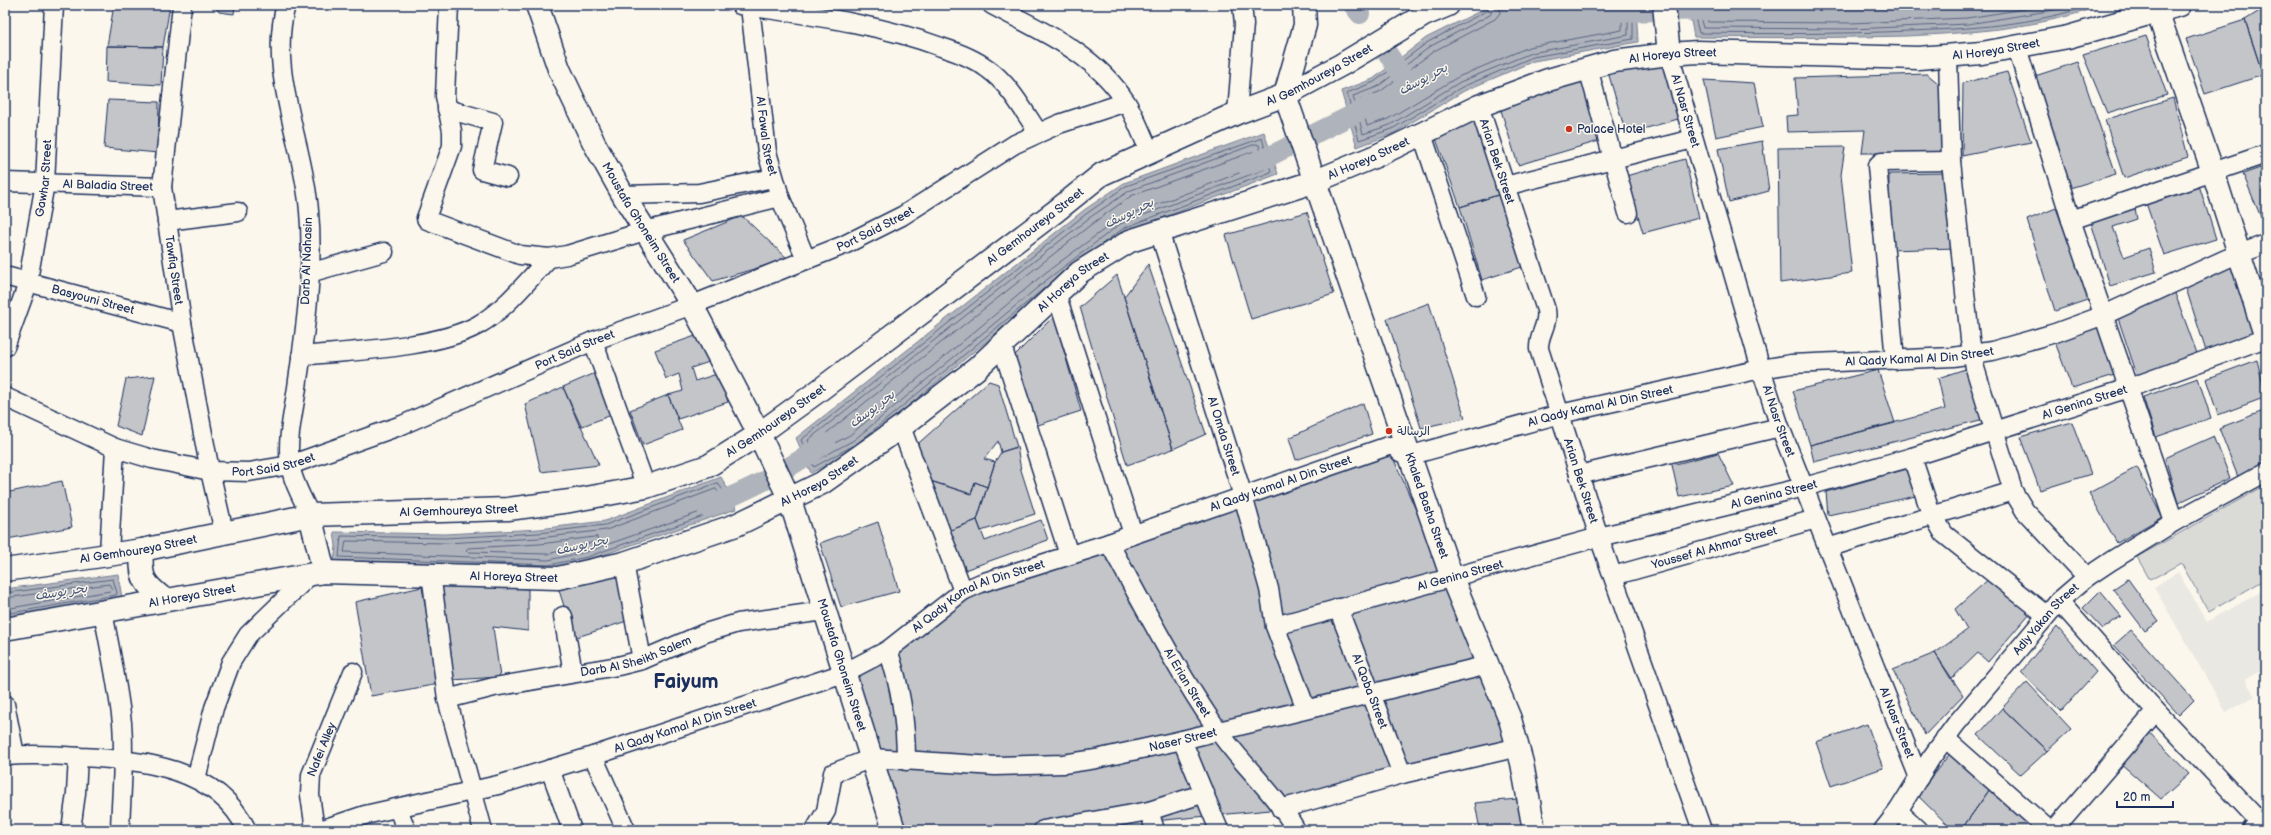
<svg xmlns="http://www.w3.org/2000/svg" width="2271" height="835" viewBox="0 0 2271 835" font-family="'Balsamiq Sans','Playpen Sans Arabic',sans-serif">
  <style>
    .built { fill: #eae8e2 }
    .green { fill: #dadad7; stroke: #7a849a }
    .water { fill: #afb3bb; stroke: #747e96 }
    .lines { fill: none; stroke-linecap: round; stroke-linejoin: round }
    .shore { stroke: #566483; stroke-width: 1 }
    .canal { stroke: #afb3bb; stroke-width: 20 }
    .building { fill: #c3c5c9; stroke: #1b2f5e }
    .minor-casing { stroke: #1b2f5e; stroke-width: 21 }
    .tertiary-casing { stroke: #1b2f5e; stroke-width: 25 }
    .primary-casing { stroke: #1b2f5e; stroke-width: 25 }
    .minor { stroke: #fbf7ec; stroke-width: 18 }
    .tertiary { stroke: #fbf7ec; stroke-width: 22 }
    .primary { stroke: #fbf7ec; stroke-width: 22 }
    .poi-dot { fill: #c8321e; stroke: #fbf7ec; stroke-width: 1.5 }
    .labels { text-anchor: middle; dominant-baseline: central; stroke-width: 3; stroke-linejoin: round; paint-order: stroke }
    .street-label { font-size: 12px; fill: #1b2f5e; stroke: #fbf7ec }
    .poi-label { font-size: 12px; fill: #1b2f5e; stroke: #fbf7ec; text-anchor: start }
    .water-label { font-size: 13px; font-style: italic; fill: #47577a; stroke: #fbf7ec }
    .town-label { font-size: 20px; font-weight: bold; fill: #1b2f5e; stroke: #fbf7ec }
  </style>
  <rect width="100%" height="100%" fill="#fbf7ec"/>
  <filter id="ink" filterUnits="userSpaceOnUse"><feTurbulence type="fractalNoise" baseFrequency=".025" numOctaves="2"/><feDisplacementMap in="SourceGraphic" scale="8" xChannelSelector="R" yChannelSelector="G"/><feConvolveMatrix kernelMatrix="1 2 1 2 8 2 1 2 1" color-interpolation-filters="sRGB"/></filter>
  <g filter="url(#ink)">
    <!-- built -->
    <path class="built" d="M2178 572 2207 622 2266 589V668L2245 680 2255 696 2226 712 2154 587Z"/>
    <!-- green -->
    <path class="green" d="M2266 485V579L2209 612 2181 563 2150 580 2137 557Z"/>
    <!-- water -->
    <path class="water" d="M1492 5H1636L1638 42 1534 61 1464 91 1394 133 1357 147 1341 91 1373 79 1426 38Z
      M1688 5H2103C2040 28 1973 33 1906 36 1836 38 1765 38 1694 37Z
      M1264 132 1278 174 1125 232 1054 285 859 447 811 473 796 438 1084 210 1124 183Z
      M721 477 732 497 736 509 588 560 549 569 334 562 336 546 334 532 445 534 539 529 605 521Z
      M118 574 122 598 5 618V589Z"/>
    <g class="lines">
      <!-- shore -->
      <path class="shore" d="M1490 5 1488 10 1428 42 1374 82 1347 93 1359 140 1392 129 1462 87 1533 57 1633 39V5
        M1495 5 1490 15 1431 46 1377 87 1353 96 1363 134 1390 125 1460 82 1531 53 1628 35V5
        M1501 5 1500 13 1495 19 1434 51 1381 91 1360 100 1367 126 1388 119 1458 77 1529 47 1622 30V5
        M1692 5 1699 33C1769 34 1839 34 1909 31 1968 29 2035 25 2091 5
        M1697 5 1703 28 1851 29 1968 24 2067 8 2077 5
        M1703 5 1708 22 1851 23 1967 18 2050 5
        M1256 144 1259 145 1265 169 1120 224 1049 278 854 440 817 460 815 459 808 440 1089 218 1129 191Z
        M1253 152 1258 164 1257 166 1117 220 1045 273 850 435 820 451H818L815 442 1093 223 1131 196Z
        M858 443 1053 281
        M856 444 814 467 801 440 1086 214 1126 186 1262 138 1271 172 1124 228 1102 244
        M718 483 729 499V507L587 557 549 565 339 557 341 536 445 538 539 533 605 525Z
        M716 489 724 501 723 504 586 552 548 560 344 552 346 541 445 543 539 538 606 530Z
        M713 496 716 498 715 500 698 505 699 502Z
        M597 537 598 541 548 554 468 552 466 550 468 548 540 544Z
        M5 593 113 579 117 593 116 595 5 614
        M5 598 109 584 112 589 110 591 5 609"/>
      <!-- canal -->
      <path class="canal" d="M1353 5 1360 14
        M1609 14 1618 12 1717 10
        M1383 46 1408 85
        M1246 165 1264 159 1372 105
        M706 507C748 491 789 469 826 443"/>
    </g>
    <!-- building -->
    <path class="building" d="M114 5H170L163 47 107 46Z
      M214 5H235L234 14 219 12Z
      M2266 7V74L2263 75 2245 20Z
      M2245 20 2263 75 2205 94 2186 39Z
      M2146 36 2167 95 2107 113 2083 55Z
      M107 46 163 47 161 85 106 82Z
      M2078 62 2116 174 2070 188 2029 78Z
      M1664 64 1678 119 1626 134 1608 72Z
      M2007 72 2031 142 1962 156 1963 83Z
      M1927 74 1944 88 1945 153H1862L1865 130 1787 132 1786 116 1798 115 1795 78Z
      M1704 80 1754 83 1763 127 1716 137Z
      M1584 81 1599 141 1518 165 1499 104Z
      M2173 98 2188 157 2124 178 2105 120Z
      M108 100 159 102 158 153 104 148Z
      M1480 118 1504 193 1460 207 1435 136Z
      M1762 141 1769 191 1729 202 1718 149Z
      M1845 147 1841 175 1852 273 1780 283 1778 148Z
      M1685 159 1699 218 1643 233 1626 176Z
      M2266 166V227H2265L2243 174Z
      M1945 173 1957 248 1888 250 1889 174Z
      M2198 182 2216 239 2164 255 2146 203Z
      M1504 193 1525 266 1482 280 1460 207Z
      M2056 208 2090 299 2055 311 2027 220Z
      M2135 208 2137 219 2113 227 2124 257 2149 248 2156 272 2110 286 2091 222Z
      M1307 212 1334 294 1251 319 1226 235Z
      M742 216 788 259 713 281 683 240Z
      M1148 264 1206 434 1173 449 1124 297Z
      M2234 265 2254 335 2206 351 2184 282Z
      M1117 275 1173 449 1127 465 1080 307Z
      M2173 288 2198 356 2137 375 2118 318Z
      M1429 303 1465 418 1421 428 1387 319Z
      M1054 316 1081 411 1035 426 1014 356Z
      M2101 325 2121 373 2072 388 2055 342Z
      M704 333 712 361 691 368 695 381 720 373 728 402 678 419 668 395 683 391 679 374 666 379 655 350Z
      M2257 360 2266 397 2218 415 2206 379Z
      M1968 368 1984 419 1814 462 1810 445 1945 409 1938 378Z
      M1878 370 1895 423 1810 445 1793 391Z
      M600 371 614 414 580 427 563 387Z
      M155 376 142 436 116 426 126 379Z
      M2198 378 2211 418 2156 437 2143 397Z
      M989 381 998 384 1017 447 1001 452 998 441 984 459 995 462 987 487 975 482 971 494 924 479 913 448Z
      M563 387 599 465 541 472 525 404Z
      M668 395 682 430 643 445 630 410Z
      M1363 403 1372 434 1296 460 1289 438Z
      M2266 410V461L2238 477 2219 428Z
      M2072 422 2091 474 2040 490 2020 437Z
      M2214 436 2230 478 2178 503 2165 458Z
      M1388 446 1519 747 1281 809 1059 830H893L844 673 963 591Z
      M1017 447 1021 470 1035 514 981 531 977 520 995 462 1001 452Z
      M1718 453 1734 486 1679 497 1672 465Z
      M2137 467 2162 517 2117 543 2089 493Z
      M1907 469 1916 496 1828 515 1826 492Z
      M924 479 971 494 975 482 987 487 977 520 943 533Z
      M62 481 72 527 7 539 5 530V493Z
      M977 520 985 541 1041 520 1048 540 959 572 943 533Z
      M878 522 899 591 841 607 820 543Z
      M618 575 633 619 574 638 558 587Z
      M1990 578 2031 612 1988 662 1978 653 1951 679 1935 653 1967 630 1955 609Z
      M2128 579 2159 622 2145 631 2113 589Z
      M441 583 528 589V631L493 627 500 677 452 680Z
      M422 587 439 684 371 696 355 602Z
      M2100 591 2121 616 2103 629 2083 608Z
      M2057 627 2096 672 2061 711 2021 672Z
      M2131 630 2194 700 2179 715 2114 645Z
      M1935 653 1963 695 1925 735 1893 670Z
      M2027 682 2071 729 2047 751 2002 708Z
      M2002 708 2047 751 2021 775 1978 735Z
      M1867 724 1883 768 1831 786 1816 742Z
      M2145 728 2189 774 2161 799 2119 762Z
      M1952 751 1990 789 1961 830H1953L1917 795Z
      M1990 789 2033 828 2031 830H1961Z
      M1517 799 1523 830H1480L1475 803Z"/>
    <g class="lines">
      <defs>
        <g id="minor">
          <path id="s1" d="M182 5 162 187 182 323 210 471 224 532"/>
          <path d="M286 5C267 71 304 144 309 211 314 266 306 325 298 380 295 407 286 437 290 464 292 481 303 499 310 515"/>
          <path d="M449 5 445 96 452 131V146L426 218 427 220 520 255 549 258 567 255 645 231 780 197"/>
          <path d="M740 5C807 15 877 23 941 47 957 52 975 59 988 69 1010 85 1023 110 1038 132"/>
          <path d="M992 5C1041 31 1095 53 1126 102 1136 117 1142 136 1150 152"/>
          <path id="s2" d="M750 7 767 152 780 197 806 259"/>
          <path d="M2017 48 2071 220 2174 522"/>
          <path id="s3" d="M1669 54 1761 369 1780 427 1919 778"/>
          <path d="M1948 56 1951 161 1970 339 1975 368 2013 491 2025 511 2087 577"/>
          <path d="M1588 68 1628 213"/>
          <path id="s4" d="M1479 106 1546 310C1549 325 1538 334 1539 349L1599 537 1702 830"/>
          <path d="M447 109 493 122 482 170 508 177"/>
          <path d="M1237 113 1244 24 1242 5"/>
          <path d="M1422 134 1476 296"/>
          <path id="s5" d="M5 182 162 187"/>
          <path d="M1505 186 1693 139"/>
          <path d="M623 195 699 193 773 178"/>
          <path d="M2071 220 2266 154"/>
          <path d="M167 221 238 212"/>
          <path id="s6" d="M1159 231 1243 496 1269 589 1275 626 1306 709"/>
          <path d="M309 273 384 252"/>
          <path id="s7" d="M5 276 182 323"/>
          <path d="M1056 293 1133 534"/>
          <path d="M593 341 646 487"/>
          <path d="M1002 346 1069 555"/>
          <path id="s8" d="M5 347 27 286 45 183 54 5"/>
          <path d="M301 356C350 351 437 348 478 325 506 309 527 281 549 258"/>
          <path d="M1895 360 1877 166 1881 162 1951 161"/>
          <path id="s9" d="M5 397 115 448 152 459 210 471 249 472 290 465 402 425 593 341 692 305 844 245 902 216 1015 144 1059 124 1126 102"/>
          <path d="M901 427 963 591"/>
          <path d="M1912 457 1929 508 1944 534 2046 615"/>
          <path d="M1579 475 1780 427"/>
          <path id="s10" d="M1109 543C1144 606 1176 670 1217 729 1241 764 1275 793 1296 830"/>
          <path d="M1827 548 2013 491"/>
          <path d="M109 553 115 448"/>
          <path d="M624 563 642 660"/>
          <path d="M431 573 447 699 483 830"/>
          <path id="s11" d="M1613 576 1816 519"/>
          <path d="M2059 601 2156 711 2261 823"/>
          <path id="s12" d="M1338 608 1402 774"/>
          <path d="M103 612C110 649 118 686 122 723 125 759 121 795 120 830"/>
          <path d="M563 616 573 673"/>
          <path id="s13" d="M1275 626 1599 537 1804 487 1912 457 2129 388 2266 338"/>
          <path d="M888 650C901 687 906 722 906 761"/>
          <path id="s14" d="M447 699 494 687 618 666 642 660 705 633 738 623 824 611"/>
          <path d="M5 704 15 755"/>
          <path d="M1945 738 2049 830"/>
          <path d="M1182 740 1219 830"/>
          <path d="M5 756C31 754 55 755 81 757 142 760 217 767 247 830"/>
          <path d="M593 756 626 830"/>
          <path d="M550 769 572 830"/>
          <path d="M196 779 214 708 231 662 248 635 311 574"/>
          <path d="M398 808 406 830"/>
          <path d="M1281 809 1402 774 1519 747"/>
          <path d="M1149 811 1155 830"/>
          <path d="M1898 811 1919 830"/>
          <path d="M71 830 76 793 78 757"/>
          <path id="s15" d="M315 830 310 795 311 775 353 672"/>
          <path id="s16" d="M320 830 365 815 498 785 593 756 844 673 888 650 963 591 981 583 1109 543 1388 446H1394L1400 452 1408 456 1560 414 1761 369 1791 364 1953 357 1992 351 2055 333 2104 315 2226 259 2266 244"/>
          <path id="s17" d="M815 830 826 811 833 773 872 758 995 766 1063 764 1096 759 1182 740 1488 665"/>
          <path d="M1043 830 1149 811 1205 793"/>
          <path id="s18" d="M1883 830 1898 811 1931 758 1956 724 2059 601 2087 577 2111 561 2174 522 2266 472"/>
          <path d="M2054 830 2156 711"/>
        </g>
        <g id="tertiary">
          <path id="s19" d="M537 5 559 69 594 143 623 195 692 305 759 434 790 500 894 830"/>
          <path id="s20" d="M1304 5 1305 25 1285 95 1452 578 1510 719 1522 763 1534 830"/>
          <path d="M1664 5 1669 54"/>
          <path d="M2155 5 2213 172 2266 338"/>
          <path d="M310 515 324 572"/>
          <path d="M142 550C140 578 143 583 165 600"/>
          <path id="s21" d="M5 570 142 550 310 515 508 509 570 501 646 487 708 466 759 434 817 392 1056 211 1102 174 1237 113 1285 95 1341 65 1424 15 1448 5"/>
          <path id="s22" d="M5 629 324 572 558 578 624 563 736 525 822 483 901 427 976 369 1080 272 1130 241 1316 181 1376 156 1479 106 1548 80 1614 61 1669 54 1698 52 1918 58 1982 53 2068 37 2180 5"/>
        </g>
        <path id="primary" d="M2254 830 2266 817"/>
      </defs>
      <!-- minor casing -->
      <use href="#minor" class="minor-casing"/>
      <!-- tertiary casing -->
      <use href="#tertiary" class="tertiary-casing"/>
      <!-- primary casing -->
      <use href="#primary" class="primary-casing"/>
      <!-- minor -->
      <use href="#minor" class="minor"/>
      <!-- tertiary -->
      <use href="#tertiary" class="tertiary"/>
      <!-- primary -->
      <use href="#primary" class="primary"/>
    </g>
  </g>
  <!-- markers -->
  <g class="poi-dot">
    <circle cx="1569" cy="129" r="4"/>
    <circle cx="1389" cy="431" r="4"/>
  </g>
  <g class="labels">
    <!-- street labels -->
    <g class="street-label">
      <text stroke="none"><textPath href="#s22" startOffset="2133">Al Horeya Street</textPath></text>
      <text stroke="none"><textPath href="#s22" startOffset="1809">Al Horeya Street</textPath></text>
      <text stroke="none"><textPath href="#s21" startOffset="1443">Al Gemhoureya Street</textPath></text>
      <text stroke="none"><textPath href="#s3" startOffset="59">Al Nasr Street</textPath></text>
      <text stroke="none"><textPath href="#s2" startOffset="130">Al Fawal Street</textPath></text>
      <text stroke="none"><textPath href="#s22" startOffset="1485">Al Horeya Street</textPath></text>
      <text stroke="none"><textPath href="#s4" startOffset="58">Arian Bek Street</textPath></text>
      <text stroke="none"><textPath href="#s8" startOffset="174">Gawhar Street</textPath></text>
      <text stroke="none"><textPath href="#s5" startOffset="103">Al Baladia Street</textPath></text>
      <text stroke="none"><textPath href="#s19" startOffset="242">Moustafa Ghoneim Street</textPath></text>
      <text stroke="none"><textPath href="#s21" startOffset="1119">Al Gemhoureya Street</textPath></text>
      <text stroke="none"><textPath href="#s9" startOffset="931">Port Said Street</textPath></text>
      <text transform="translate(307 261) rotate(-88)">Darb Al Nahasin</text>
      <text stroke="none"><textPath href="#s1" startOffset="267">Tawfiq Street</textPath></text>
      <text stroke="none"><textPath href="#s22" startOffset="1162">Al Horeya Street</textPath></text>
      <text stroke="none"><textPath href="#s7" startOffset="91">Basyouni Street</textPath></text>
      <text stroke="none"><textPath href="#s9" startOffset="607">Port Said Street</textPath></text>
      <text stroke="none"><textPath href="#s16" startOffset="1688">Al Qady Kamal Al Din Street</textPath></text>
      <text stroke="none"><textPath href="#s13" startOffset="840">Al Genina Street</textPath></text>
      <text stroke="none"><textPath href="#s16" startOffset="1364">Al Qady Kamal Al Din Street</textPath></text>
      <text stroke="none"><textPath href="#s21" startOffset="795">Al Gemhoureya Street</textPath></text>
      <text stroke="none"><textPath href="#s3" startOffset="383">Al Nasr Street</textPath></text>
      <text stroke="none"><textPath href="#s6" startOffset="215">Al Omda Street</textPath></text>
      <text stroke="none"><textPath href="#s9" startOffset="283">Port Said Street</textPath></text>
      <text stroke="none"><textPath href="#s22" startOffset="838">Al Horeya Street</textPath></text>
      <text stroke="none"><textPath href="#s4" startOffset="393">Arian Bek Street</textPath></text>
      <text stroke="none"><textPath href="#s16" startOffset="1028">Al Qady Kamal Al Din Street</textPath></text>
      <text stroke="none"><textPath href="#s13" startOffset="516">Al Genina Street</textPath></text>
      <text stroke="none"><textPath href="#s20" startOffset="527">Khaled Basha Street</textPath></text>
      <text stroke="none"><textPath href="#s21" startOffset="459">Al Gemhoureya Street</textPath></text>
      <text stroke="none"><textPath href="#s21" startOffset="135">Al Gemhoureya Street</textPath></text>
      <text stroke="none"><textPath href="#s11" startOffset="105">Youssef Al Ahmar Street</textPath></text>
      <text stroke="none"><textPath href="#s13" startOffset="192">Al Genina Street</textPath></text>
      <text stroke="none"><textPath href="#s22" startOffset="514">Al Horeya Street</textPath></text>
      <text stroke="none"><textPath href="#s22" startOffset="190">Al Horeya Street</textPath></text>
      <text stroke="none"><textPath href="#s16" startOffset="704">Al Qady Kamal Al Din Street</textPath></text>
      <text stroke="none"><textPath href="#s18" startOffset="267">Adly Yakan Street</textPath></text>
      <text stroke="none"><textPath href="#s14" startOffset="194">Darb Al Sheikh Salem</textPath></text>
      <text stroke="none"><textPath href="#s19" startOffset="730">Moustafa Ghoneim Street</textPath></text>
      <text stroke="none"><textPath href="#s10" startOffset="160">Al Erian Street</textPath></text>
      <text stroke="none"><textPath href="#s12" startOffset="89">Al Qoba Street</textPath></text>
      <text stroke="none"><textPath href="#s3" startOffset="707">Al Nasr Street</textPath></text>
      <text stroke="none"><textPath href="#s16" startOffset="380">Al Qady Kamal Al Din Street</textPath></text>
      <text stroke="none"><textPath href="#s17" startOffset="416">Naser Street</textPath></text>
      <text stroke="none"><textPath href="#s15" startOffset="83">Nafei Alley</textPath></text>
    </g>
    <!-- poi labels -->
    <g class="poi-label">
      <text x="1577" y="129">Palace Hotel</text>
      <text x="1397" y="431">الرسالة</text>
    </g>
    <!-- water labels -->
    <g class="water-label">
      <text transform="translate(1423 79) rotate(-28)">بحر يوسف</text>
      <text transform="translate(1129 213) rotate(-26)">بحر يوسف</text>
      <text transform="translate(872 409) rotate(-37)">بحر يوسف</text>
      <text transform="translate(582 545) rotate(-12)">بحر يوسف</text>
      <text transform="translate(61 592) rotate(-9)">بحر يوسف</text>
    </g>
    <!-- town labels -->
    <g class="town-label">
      <text x="686" y="682">Faiyum</text>
    </g>
  </g>
  <!-- margin -->
  <rect width="2271" height="835" fill="none" stroke="#fbf7ec" stroke-width="20"/>
  <rect x="10" y="10" width="2251" height="815" fill="none" stroke="#1b2f5e" stroke-width="1.5" filter="url(#ink)"/>
  <!-- scale -->
  <path d="M2117 801v6h56v-6" fill="none" stroke="#1b2f5e" stroke-width="2"/>
  <text x="2123" y="801" font-size="12" fill="#1b2f5e" stroke="#fbf7ec" stroke-width="3" paint-order="stroke">20 m</text>
</svg>
